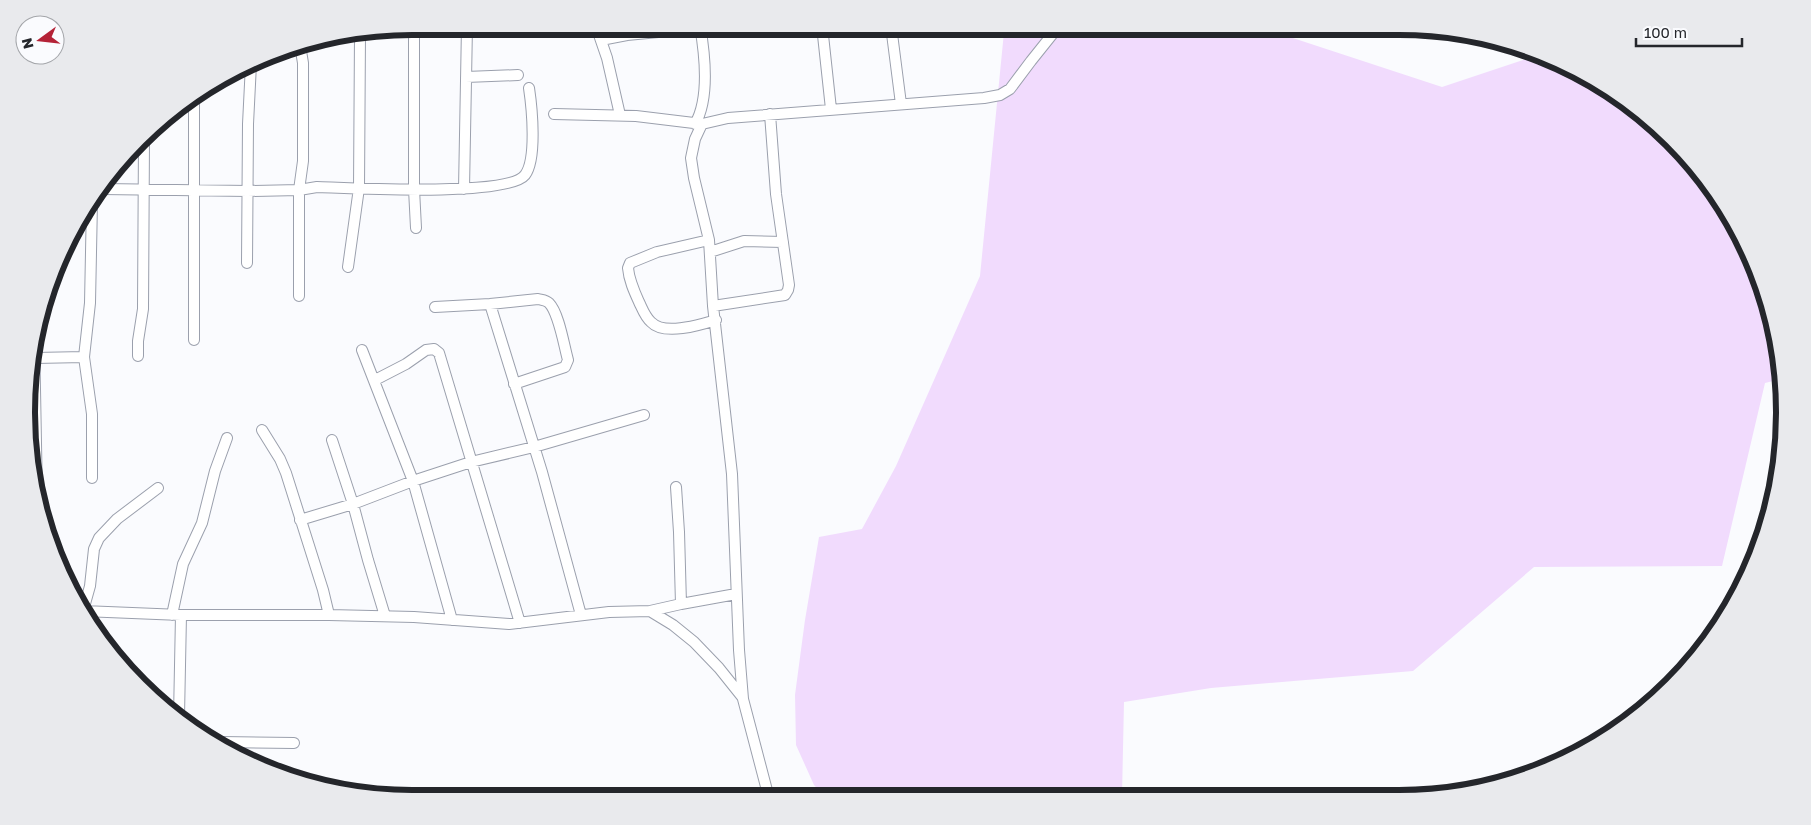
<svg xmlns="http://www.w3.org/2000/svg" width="1811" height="825" viewBox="0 0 1811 825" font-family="'Golos Text',sans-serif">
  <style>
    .green { fill: #f1dbfd }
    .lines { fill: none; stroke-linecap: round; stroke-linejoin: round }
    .minor-casing { stroke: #9ba0ad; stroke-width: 12 }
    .minor { stroke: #fff; stroke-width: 10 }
    .rim { fill: none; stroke: #24262b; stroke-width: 6 }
  </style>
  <rect width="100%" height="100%" fill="#fafbfe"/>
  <!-- green -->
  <path class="green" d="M1003 26H1256L1442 87 1541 54 1613 91 1671 139 1719 198 1755 264 1777 337 1781 379 1765 383 1722 566 1534 567 1413 671 1211 688 1124 702 1122 796 825 797 814 785 796 745 795 695 805 620 819 537 862 529 896 466 980 276 1004 32Z"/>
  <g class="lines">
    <defs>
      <path id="minor" d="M414 26V189L416 228
        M596 26 607 58 620 115
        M822 26 831 109
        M891 26 901 104
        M601 40 627 35 700 28
        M466 77 518 75
        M554 114 636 116 702 124
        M695 124C710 98 705 55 700 26
        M103 189 248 191 299 190 317 187C350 188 508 197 525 175 537 159 532 108 529 88
        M464 189 467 26
        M709 240 657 252 630 263 628 268C629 280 634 291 639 302 642 308 645 317 651 322 664 336 700 325 716 320
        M710 252 744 241 783 242
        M247 263 248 124 251 64
        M348 267 359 188 360 35
        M299 296V190L303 161V63L300 45
        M490 304 542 472 581 615
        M713 306 785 295 788 290 789 285 776 194 770 114
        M435 307 490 304 538 299C542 300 546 300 549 303 559 313 564 346 568 360L565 367 514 384
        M34 335 37 497
        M194 340V96
        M362 350 413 481 452 620
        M138 356V341L143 309 144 139
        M84 357 92 414V478
        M35 358 84 357 90 303 92 202
        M375 380 406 364 426 350 434 349 439 353 520 623
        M262 430 280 459 286 473 323 590 329 615
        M332 440 353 504 368 560 385 616
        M676 487 679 532 681 604
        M300 520 353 504 413 481 471 462 534 447 644 415
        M83 611 181 615H329L414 617 509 624 609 612 650 611 673 625 694 642 719 668 743 698
        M83 611 90 586 94 549 99 538 117 519 158 488
        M650 611 681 604 736 594
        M172 615 183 564 202 523 215 471 227 438
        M179 716 181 615
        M221 742 294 743
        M769 798 743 699 739 650 732 474 713 306 709 240 694 178 691 158 695 139 702 124 728 118 984 98 1000 95 1010 89 1031 61 1059 26"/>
    </defs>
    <!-- minor casing -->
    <use href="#minor" class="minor-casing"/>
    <!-- minor -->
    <use href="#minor" class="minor"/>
  </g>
  <!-- crop -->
  <path d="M0 0H1811V825H0ZM412 35H1399A377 377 0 0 1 1776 412V413A377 377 0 0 1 1399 790H412A377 377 0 0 1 35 413V412A377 377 0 0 1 412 35Z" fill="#e9eaed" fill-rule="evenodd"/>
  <path class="rim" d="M412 35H1399A377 377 0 0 1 1776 412V413A377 377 0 0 1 1399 790H412A377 377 0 0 1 35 413V412A377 377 0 0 1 412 35Z"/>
  <!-- north arrow -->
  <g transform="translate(40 40) rotate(255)"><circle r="24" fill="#fafbfe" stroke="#a4a6aa"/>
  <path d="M0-4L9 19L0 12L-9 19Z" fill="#b42237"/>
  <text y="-8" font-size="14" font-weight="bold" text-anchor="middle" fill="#24262b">N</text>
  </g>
  <!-- scale -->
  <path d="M1636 38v8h106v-8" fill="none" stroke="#24262b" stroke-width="2.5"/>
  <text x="1644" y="38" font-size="15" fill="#24262b" stroke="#fafbfe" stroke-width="4" paint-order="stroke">100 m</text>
</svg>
